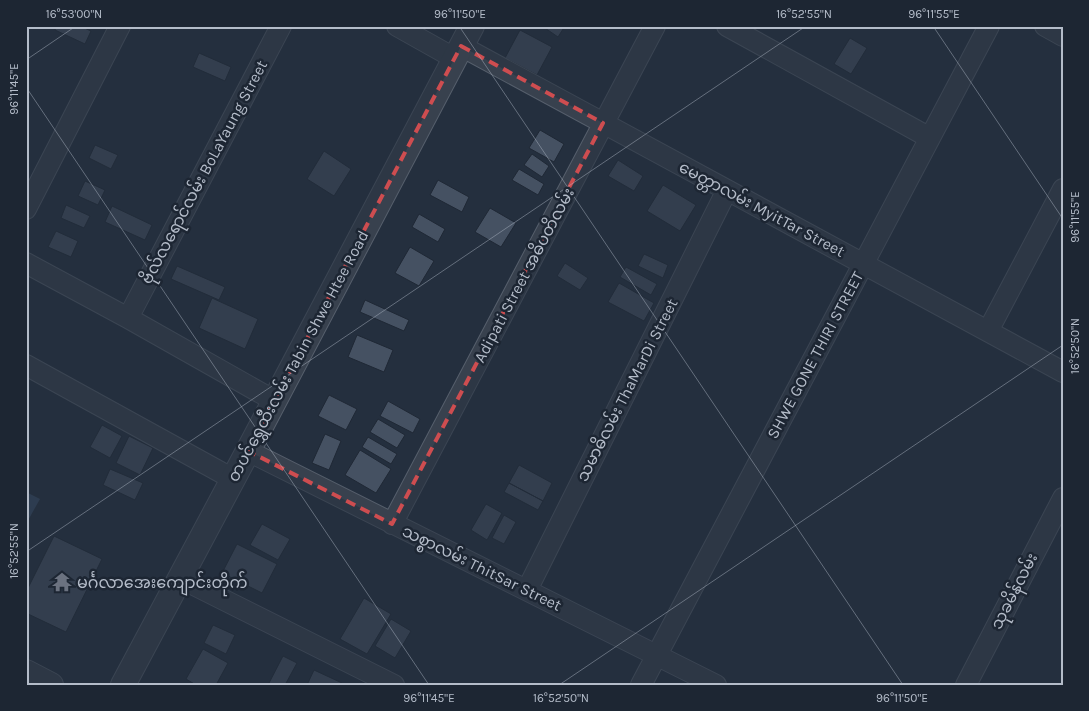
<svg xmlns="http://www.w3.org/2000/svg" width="1089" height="711" viewBox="0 0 1089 711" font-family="Karla,'Noto Sans Myanmar',sans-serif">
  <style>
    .water { fill: #394c67 }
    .building { fill: #455162; stroke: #1f2835 }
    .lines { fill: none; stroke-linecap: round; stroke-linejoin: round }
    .minor-casing { stroke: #565f6c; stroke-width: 22 }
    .tertiary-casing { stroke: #565f6c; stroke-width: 26 }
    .minor { stroke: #38414e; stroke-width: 20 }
    .tertiary { stroke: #38414e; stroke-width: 24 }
    .marked { fill: none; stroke: #ce4d50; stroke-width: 4; stroke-dasharray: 10 6; stroke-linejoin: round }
    .ticks { fill: none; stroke: #b4bcc9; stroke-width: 1; stroke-opacity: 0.45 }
    .labels { text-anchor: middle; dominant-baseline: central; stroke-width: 5; stroke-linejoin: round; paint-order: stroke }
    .street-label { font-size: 16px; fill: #b4bcc9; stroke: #1d2633 }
    .poi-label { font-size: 16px; fill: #b4bcc9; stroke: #1d2633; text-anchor: start }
    .neatline { fill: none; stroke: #b4bcc9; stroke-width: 2 }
    .ticks-label { font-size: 12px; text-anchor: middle; fill: #b4bcc9 }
  </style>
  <rect width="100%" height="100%" fill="#242f3e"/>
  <!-- water -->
  <path class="water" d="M26 492 40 499 26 524Z"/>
  <!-- building -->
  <path class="building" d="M56 26H80L91 31 85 44 55 30Z
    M542 26H565L558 37Z
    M520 30 552 47 537 75 505 58Z
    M850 38 867 48 851 74 834 64Z
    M199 53 231 67 225 81 193 67Z
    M540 130 564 144 554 162 529 148Z
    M95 145 118 155 111 169 89 158Z
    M324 151 351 169 334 196 307 179Z
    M532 154 549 166 542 177 524 165Z
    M618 160 643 176 634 191 608 176Z
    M519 169 544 184 538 195 512 180Z
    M438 180 469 197 462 212 430 195Z
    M85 181 105 190 98 205 78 196Z
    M663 185 696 205 680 231 647 211Z
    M66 205 90 216 84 228 61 218Z
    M112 206 152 225 145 240 105 222Z
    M490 208 516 223 501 247 475 232Z
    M419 214 445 229 438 242 412 227Z
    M56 231 78 241 71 257 48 247Z
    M410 247 434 261 419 286 395 273Z
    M644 254 668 265 663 278 638 266Z
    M565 263 588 278 580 290 557 276Z
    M177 266 225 287 219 300 171 279Z
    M626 267 657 284 651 295 620 277Z
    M619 283 654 303 644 321 608 302Z
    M212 298 258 319 245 349 199 328Z
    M365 300 409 320 404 331 360 312Z
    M357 335 393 350 384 372 348 357Z
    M329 395 357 409 346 430 318 416Z
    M388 401 420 419 413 433 380 416Z
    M378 419 405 435 397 448 370 432Z
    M102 425 122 436 110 458 90 447Z
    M325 434 341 441 329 470 312 463Z
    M129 436 153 448 140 475 116 463Z
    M368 437 397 454 391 464 362 447Z
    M360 450 391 469 376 493 345 475Z
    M519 465 552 483 543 501 509 483Z
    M110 469 143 483 135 500 103 485Z
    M509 483 543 501 538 510 504 492Z
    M486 504 502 513 487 540 471 530Z
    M504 515 516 522 504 544 492 538Z
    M262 524 290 539 278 560 250 545Z
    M54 536 102 559 66 632 26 613V592Z
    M237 544 277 564 262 593 222 573Z
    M364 598 391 614 367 654 340 639Z
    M391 619 411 631 395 658 375 646Z
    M213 625 235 635 226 654 204 643Z
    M203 649 228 663 216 685H196L186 679Z
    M283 656 297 663 285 685H268Z
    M314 670 342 683V685H307Z"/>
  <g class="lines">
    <defs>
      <path id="minor" d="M397 26 454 58
        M727 26 930 138
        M1045 26 1063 36
        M461 46 1063 372
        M26 209 120 26
        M26 263 128 318 275 401
        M128 318 281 26
        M988 331 1063 189
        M26 365 233 479
        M248 451 716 685
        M392 524 655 26
        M180 578 394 685
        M527 590 727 190
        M641 685 989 26
        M966 685 1063 498"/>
      <path id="tertiary" d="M26 672 51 685
        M123 685 248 451 472 26"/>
    </defs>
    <!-- minor casing -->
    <use href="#minor" class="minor-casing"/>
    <!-- tertiary casing -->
    <use href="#tertiary" class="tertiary-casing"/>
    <!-- minor -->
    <use href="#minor" class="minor"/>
    <!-- tertiary -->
    <use href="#tertiary" class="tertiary"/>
  </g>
  <!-- marked area -->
  <path d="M0 0H1089V711H0ZM461 46 603 123 392 524 248 451Z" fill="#242f3e" fill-opacity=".55" fill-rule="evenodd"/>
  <path class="marked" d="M461 46 603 123 392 524 248 451Z"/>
  <!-- ticks -->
  <path class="ticks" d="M459 26 903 685M933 26 1063 219M26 60 76 26M26 87 429 685M26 552 806 26M559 685 1063 345"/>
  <!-- icons -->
  <defs>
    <symbol id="temple-bare" viewBox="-9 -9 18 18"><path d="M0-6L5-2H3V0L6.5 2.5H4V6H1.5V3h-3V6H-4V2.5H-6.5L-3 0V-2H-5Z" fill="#6b7280" stroke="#1d2633" stroke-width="2.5" paint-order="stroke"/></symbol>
  </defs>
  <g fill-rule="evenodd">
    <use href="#temple-bare" x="48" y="568" width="28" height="28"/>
  </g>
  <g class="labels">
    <!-- street labels -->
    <g class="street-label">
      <text transform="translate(204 172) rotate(-62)">ဗိုလ်လရောင်လမ်း BoLaYaung Street</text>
      <text transform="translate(762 209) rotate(28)">မေတ္တာလမ်း MyitTar Street</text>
      <text transform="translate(524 275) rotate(-62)">Adipati Street အဓိပတိလမ်း</text>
      <text transform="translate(815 355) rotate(-62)">SHWE GONE THIRI STREET</text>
      <text transform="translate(298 356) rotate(-62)">တပင်ရွှေထီးလမ်း Tabin Shwe Htee Road</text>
      <text transform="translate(627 390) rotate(-63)">သမာဓိလမ်း ThaMarDi Street</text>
      <text transform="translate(482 568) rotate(26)">သစ္စာလမ်း ThitSar Street</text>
      <text transform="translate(1014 591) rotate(-63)">သုခမိန်လမ်း</text>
    </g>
    <!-- poi labels -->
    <g class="poi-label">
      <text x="77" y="582">မင်္ဂလာအေးကျောင်းတိုက်</text>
    </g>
  </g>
  <!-- border -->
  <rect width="1089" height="711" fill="none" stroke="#1d2633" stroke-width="55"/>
  <rect x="28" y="28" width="1034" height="656" class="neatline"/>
  <g class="ticks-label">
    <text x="74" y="18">16°53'00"N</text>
    <text x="460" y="18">96°11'50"E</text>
    <text x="804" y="18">16°52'55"N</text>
    <text x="934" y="18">96°11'55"E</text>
    <text transform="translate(14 89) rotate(-90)" y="4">96°11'45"E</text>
    <text transform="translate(1075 217) rotate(-90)" y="4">96°11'55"E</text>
    <text transform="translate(1075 346) rotate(-90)" y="4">16°52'50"N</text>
    <text transform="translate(14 551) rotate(-90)" y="4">16°52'55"N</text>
    <text x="429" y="702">96°11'45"E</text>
    <text x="561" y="702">16°52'50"N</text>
    <text x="902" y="702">96°11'50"E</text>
  </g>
</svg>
